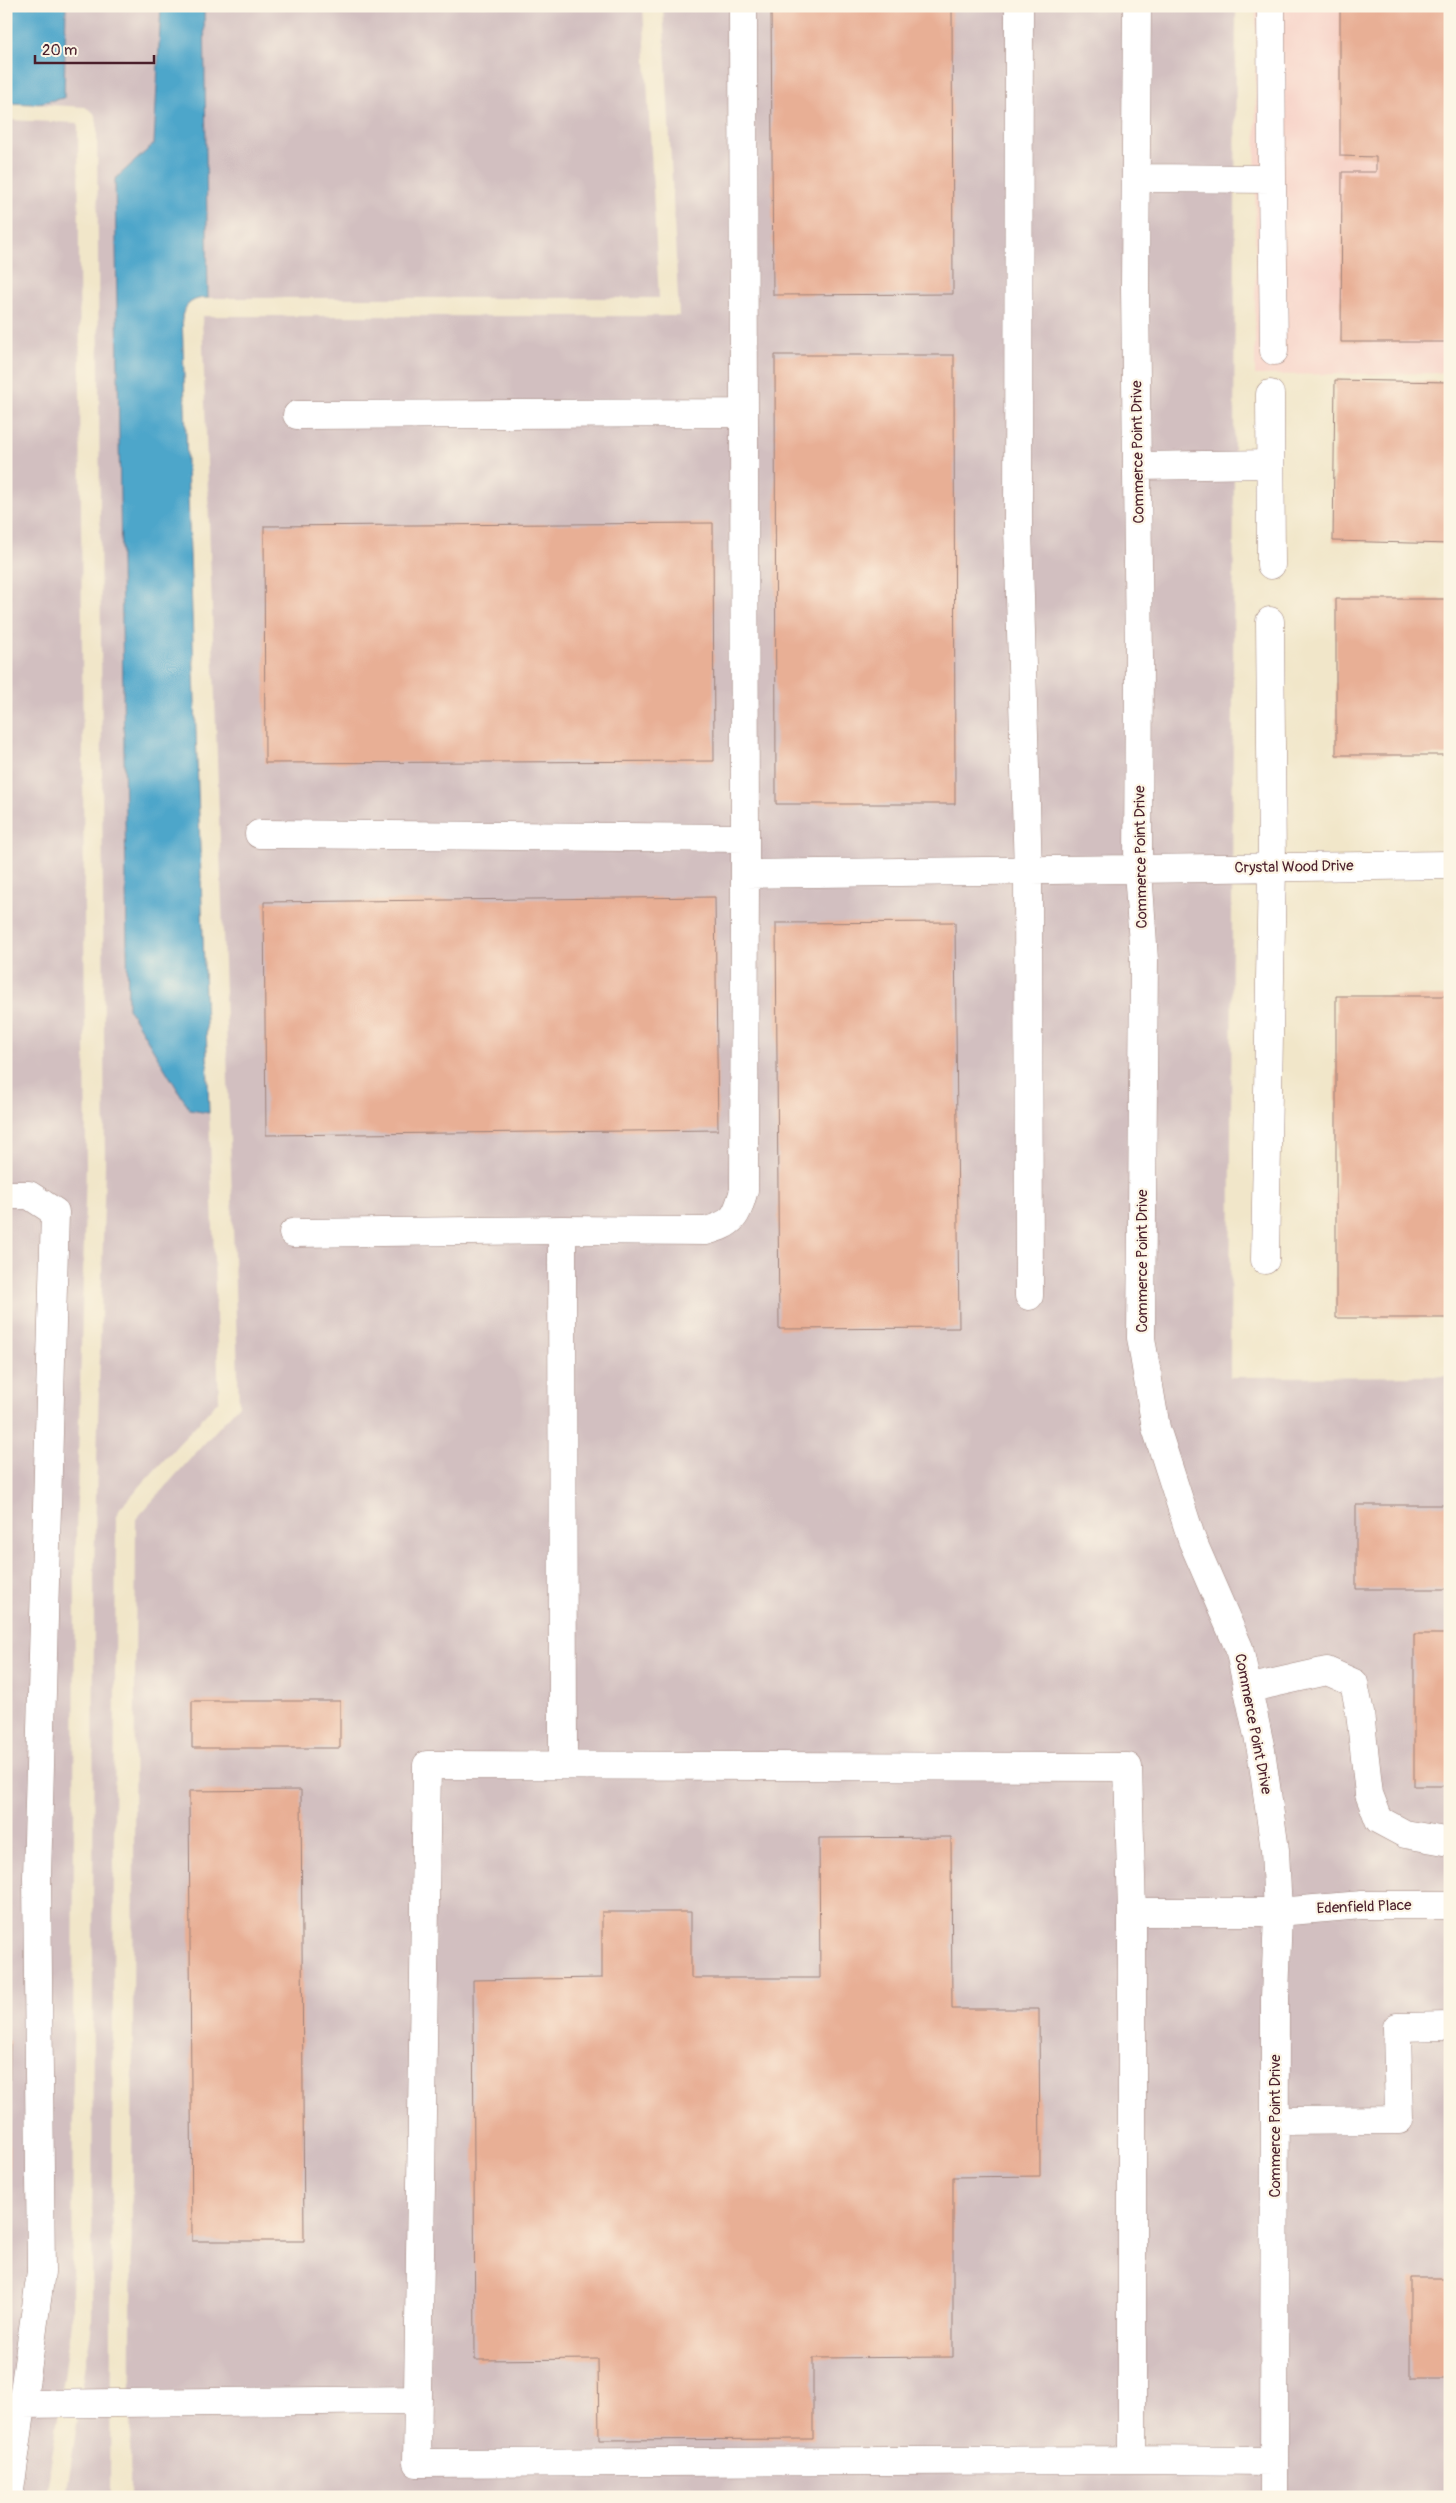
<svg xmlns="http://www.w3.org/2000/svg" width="1456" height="2503" viewBox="0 0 1456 2503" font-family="Pangolin,sans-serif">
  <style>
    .built { fill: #f7d1c7 }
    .industrial { fill: #d2bfc0 }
    .water { fill: #4da6ca; stroke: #4c627a }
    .building { fill: #e8af95 }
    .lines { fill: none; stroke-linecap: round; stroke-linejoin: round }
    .minor-casing { stroke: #9e827a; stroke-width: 29 }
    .minor { stroke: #fff; stroke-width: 28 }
    .labels { text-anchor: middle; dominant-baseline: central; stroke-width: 4.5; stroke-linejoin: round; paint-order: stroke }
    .street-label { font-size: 15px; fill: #4a1f2b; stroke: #fcf5e5 }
  </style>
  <rect width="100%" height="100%" fill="#fcf5e5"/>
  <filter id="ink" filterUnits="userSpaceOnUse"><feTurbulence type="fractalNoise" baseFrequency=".02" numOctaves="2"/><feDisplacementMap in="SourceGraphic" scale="10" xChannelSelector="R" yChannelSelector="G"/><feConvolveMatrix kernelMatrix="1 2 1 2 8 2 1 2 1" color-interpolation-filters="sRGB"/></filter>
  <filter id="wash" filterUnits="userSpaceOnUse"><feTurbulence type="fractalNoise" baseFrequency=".0096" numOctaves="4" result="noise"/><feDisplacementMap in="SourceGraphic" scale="20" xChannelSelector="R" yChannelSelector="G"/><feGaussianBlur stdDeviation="1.12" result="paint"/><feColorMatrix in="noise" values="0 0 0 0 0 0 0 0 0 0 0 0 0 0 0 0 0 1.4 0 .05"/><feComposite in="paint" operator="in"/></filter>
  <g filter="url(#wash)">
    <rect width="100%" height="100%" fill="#f1e6c9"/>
    <!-- built -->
    <path class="built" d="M1256 6H1450V373L1255 375Z"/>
    <!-- industrial -->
    <path class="industrial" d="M66 6H161L154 144 115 179 128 1008 190 1109 209 1113 219 1400 120 1508 116 1519 110 2497H66L92 2323 94 1572 105 1165 97 123 94 113 85 107 33 104 64 98Z
      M204 6H643L659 298H208Z
      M663 6H1236L1230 1377 1450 1376V2497H130L136 1519 239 1405 202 316H679Z
      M6 120 78 123 86 1165 75 1572 72 2323 46 2497H6Z"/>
    <!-- water -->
    <path class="water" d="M6 6H66L64 98 33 104 6 103Z
      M161 6H204L208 298C193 298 186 303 182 316L209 1113 190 1110 128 1008 115 179 154 144Z"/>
    <g id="blocks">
      <!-- building -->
      <path class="building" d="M771 6H952L953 294 773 295Z
        M1340 6H1450V342H1341L1342 172H1376V157L1340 156Z
        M775 355H954L955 804H776Z
        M1335 380 1450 382V544L1333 541Z
        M713 523 714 761 265 763 264 526Z
        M1336 599H1450V755H1336Z
        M715 897 718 1130 266 1135 264 902Z
        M955 922 959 1328 779 1329 776 923Z
        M1336 996H1450V1318H1336Z
        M1356 1505H1450V1589H1356Z
        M1414 1634H1450V1786H1414Z
        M192 1701H340V1748H192Z
        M301 1790 304 2241H192L189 1791Z
        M951 1837 952 2009H1039L1040 2176 953 2177V2357L813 2358V2439L599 2440 598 2359 475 2360 473 1980 602 1978V1912H691V1978H820L819 1838Z
        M6 2041H10L8 2300H6Z
        M1410 2278H1450V2379H1410Z"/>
    </g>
  </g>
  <g filter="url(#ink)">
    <use href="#blocks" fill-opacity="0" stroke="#9e827a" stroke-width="1"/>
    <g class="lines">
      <defs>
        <path id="minor" d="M743 6 745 838
          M1019 6 1018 528 1028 872 1029 1296
          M1137 6 1135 286 1139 660 1138 870 1144 960 1141 1338 1156 1428 1192 1540 1239 1648 1261 1750 1275 1850 1278 1912 1275 1998 1274 2497
          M1271 6 1272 179
          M1137 178 1272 179 1274 351
          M1270 394 1271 565
          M297 415 744 413
          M1138 466 1270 464
          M259 834 745 838V874L1450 865
          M6 1195H29L55 1212 37 1877 41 2272 9 2497
          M562 1230 706 1231C734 1223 736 1218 744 1190L745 874
          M293 1233 562 1230 563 1765
          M1265 1260 1272 867 1270 621
          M1247 1689 1327 1671 1354 1683 1360 1713 1369 1794 1379 1820 1405 1834 1450 1842
          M1132 1912 1128 1767 427 1765 417 2463 1132 2460
          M1275 2121 1399 2120 1397 2027 1450 2026
          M22 2404 418 2400
          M1274 2461 1132 2460V1912H1278L1362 1905H1450"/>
      </defs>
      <!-- minor casing -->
      <use href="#minor" class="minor-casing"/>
      <!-- minor -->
      <use href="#minor" class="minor"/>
    </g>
  </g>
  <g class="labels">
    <!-- street labels -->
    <g class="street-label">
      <text transform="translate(1138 452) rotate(-91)">Commerce Point Drive</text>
      <text transform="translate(1141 857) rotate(-91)">Commerce Point Drive</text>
      <text transform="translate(1294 867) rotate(-1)">Crystal Wood Drive</text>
      <text transform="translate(1142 1261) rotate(-90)">Commerce Point Drive</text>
      <text transform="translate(1253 1724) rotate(79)">Commerce Point Drive</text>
      <text transform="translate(1364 1907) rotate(-2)">Edenfield Place</text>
      <text transform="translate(1275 2126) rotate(-90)">Commerce Point Drive</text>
    </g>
  </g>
  <!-- margin -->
  <rect width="1456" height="2503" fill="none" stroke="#fcf5e5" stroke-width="25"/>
  <!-- scale -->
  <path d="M35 55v8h119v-8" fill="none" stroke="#4a1f2b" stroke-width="2.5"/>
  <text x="42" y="55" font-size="15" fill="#4a1f2b" stroke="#fcf5e5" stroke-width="4" paint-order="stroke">20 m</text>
</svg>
